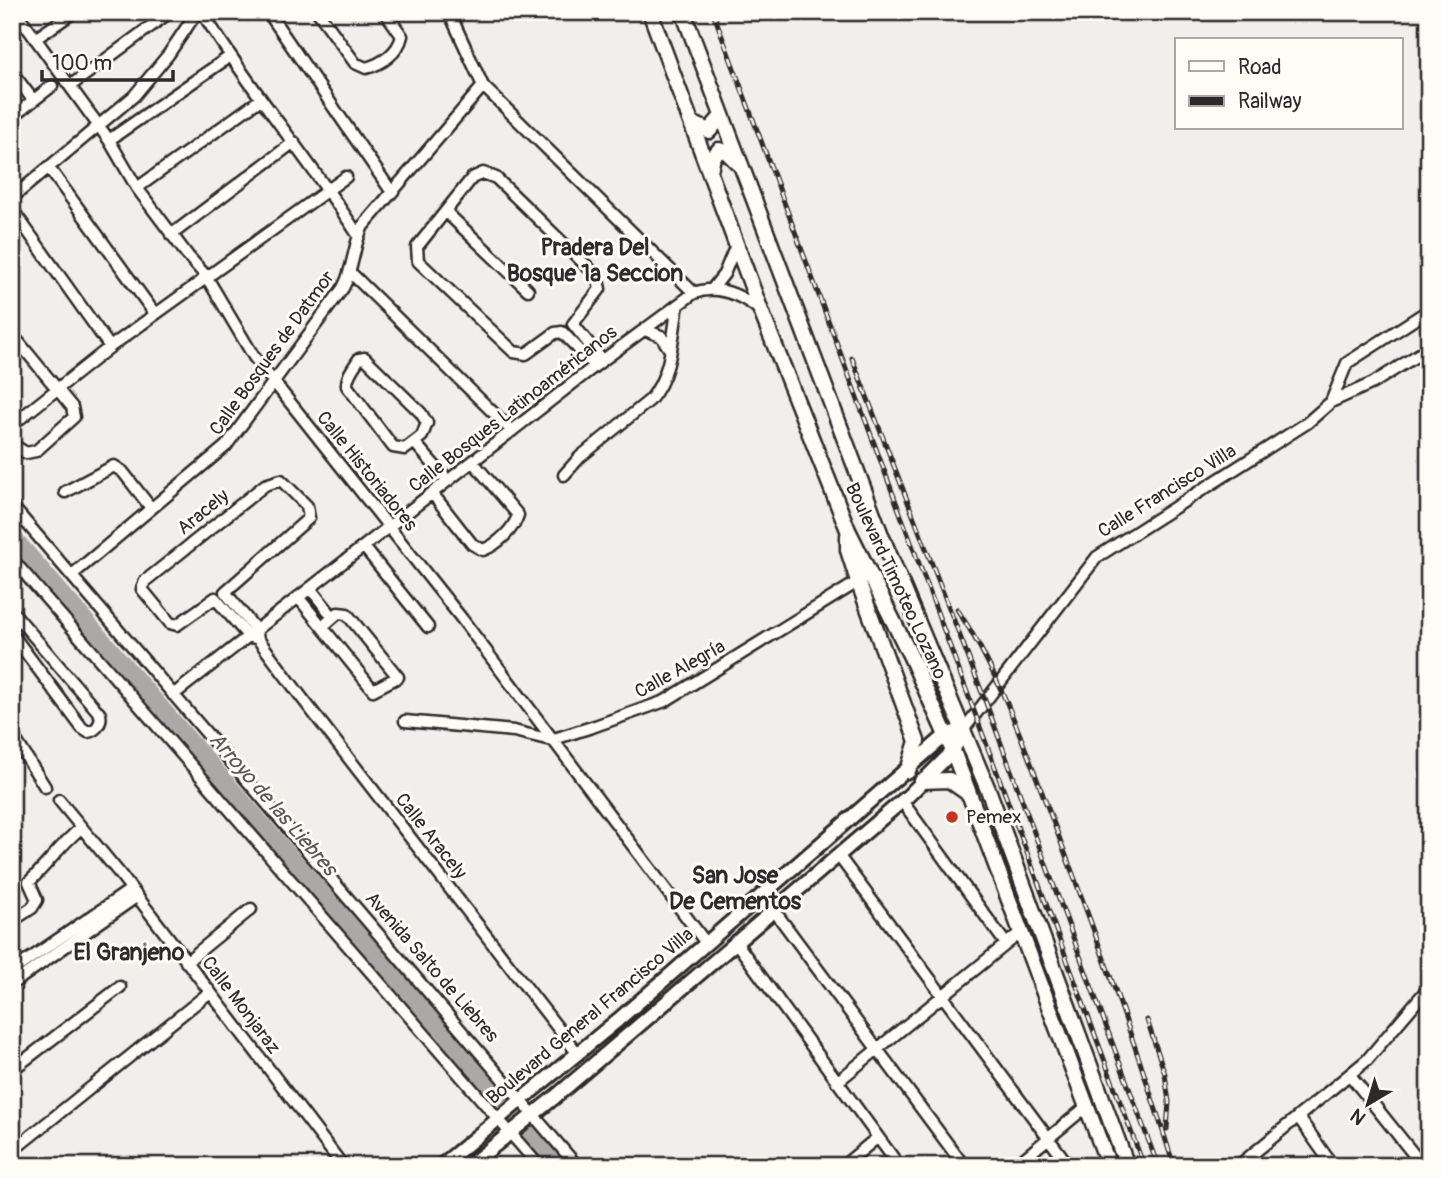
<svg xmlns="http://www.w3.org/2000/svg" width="1441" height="1178" viewBox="0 0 1441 1178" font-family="Pangolin,sans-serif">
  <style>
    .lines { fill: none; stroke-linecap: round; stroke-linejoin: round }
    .river { stroke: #aaa9a7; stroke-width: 16 }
    .minor-casing { stroke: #2b2b2b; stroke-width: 15 }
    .secondary-casing { stroke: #2b2b2b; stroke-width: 18 }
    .primary-casing { stroke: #2b2b2b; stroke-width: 19 }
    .minor { stroke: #fdfcf7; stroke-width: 10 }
    .secondary { stroke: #fdfcf7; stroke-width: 12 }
    .primary { stroke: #fdfcf7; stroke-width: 14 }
    .rail-casing { stroke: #2b2b2b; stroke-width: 5 }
    .rail { stroke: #fdfcf7; stroke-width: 2.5; stroke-dasharray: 8; stroke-linecap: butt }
    .poi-dot { fill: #c8321e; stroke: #fdfcf7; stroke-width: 2.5 }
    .labels { text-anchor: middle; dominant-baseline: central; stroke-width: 6; stroke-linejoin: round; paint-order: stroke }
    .street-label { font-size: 19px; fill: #2b2b2b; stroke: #fdfcf7 }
    .poi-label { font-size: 19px; fill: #2b2b2b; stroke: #fdfcf7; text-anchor: start }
    .water-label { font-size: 21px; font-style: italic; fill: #575756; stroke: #fdfcf7 }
    .quarter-label { font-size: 23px; font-weight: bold; fill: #2b2b2b; stroke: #fdfcf7 }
  </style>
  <rect width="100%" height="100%" fill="#f0efeb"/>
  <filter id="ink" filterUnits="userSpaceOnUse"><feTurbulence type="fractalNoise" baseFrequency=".0143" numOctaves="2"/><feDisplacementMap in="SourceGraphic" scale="14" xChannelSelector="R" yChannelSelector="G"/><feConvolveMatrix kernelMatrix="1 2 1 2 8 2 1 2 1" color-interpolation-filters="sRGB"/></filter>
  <g filter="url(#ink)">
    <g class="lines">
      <!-- river -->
      <path class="river" d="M12 535 503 1101
        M529 1131 559 1166"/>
      <defs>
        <path id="minor" d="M16 12 109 140 137 188 188 256 206 276 254 357 462 619 706 943
          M202 12C250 90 309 159 358 235
          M268 12 391 191
          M318 12 355 63 366 68C382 64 398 53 402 36L385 12
          M449 12 483 86 694 293
          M515 12V13
          M35 39 74 12
          M12 72 33 100
          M70 86 170 12
          M12 117 52 86
          M109 140 229 57
          M49 168 155 314
          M137 188 261 99
          M12 198 134 96 168 55 197 12
          M12 209 110 347
          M446 212 528 290
          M171 235 294 142
          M351 273 512 431
          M713 288 724 274 737 243
          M645 330 661 336 670 350
          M12 334 72 407 74 417 36 451 26 453 12 444
          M365 358 421 413 427 423 422 436 405 449 393 447 347 386C346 376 354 367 359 359Z
          M595 366 562 332 555 333 526 354 514 352 418 261 417 247 472 178 483 173 496 178 597 276 600 289 573 324 602 360
          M1331 402 1373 383 1429 348
          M12 425 110 347 346 177
          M414 442 448 481
          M564 475 580 457 650 400C672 374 672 338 678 305
          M65 492 114 466 123 472 151 508
          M432 493 472 544 483 550C497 545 514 529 518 515L473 462
          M12 506 577 1166
          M364 547 428 627
          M12 559 539 1166
          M72 575 226 446 343 288C354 268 353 245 363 226L483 86
          M310 588 333 617
          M298 597 373 690 398 677 347 614 338 613 322 627
          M12 611 100 714C102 723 97 730 88 732L82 728 12 634
          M258 639 248 636 215 598 177 625 170 623 142 589 145 581 265 485 281 480 307 506 309 518 225 592 256 630 258 639 302 698 578 1054
          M173 695 595 366 694 293C718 284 741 295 760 310
          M405 721 514 731 551 740 595 726 665 701 864 578
          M964 729 1097 557 1307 423 1331 402 1347 363 1429 310
          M12 734 45 787
          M59 800 120 874 343 1166
          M902 801 1006 944
          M838 855 1069 1166
          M773 909 964 1166
          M12 921 32 908 37 900 29 882C48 864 61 844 81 828
          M735 941 899 1166
          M186 962 251 909
          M12 971 130 890
          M12 984 136 897
          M12 1070 120 987
          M1350 1075 1423 1166
          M837 1082 1021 932
          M1299 1118 1333 1166
          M12 1151 210 992
          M843 1166 878 1137
          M1015 1166 1086 1107
          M1238 1166 1367 1060 1429 987"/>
        <path id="secondary" d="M441 1166 618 1020 946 735 964 729
          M469 1166 555 1097 908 796 953 751 964 729"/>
        <path id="primary" d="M650 12 761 311 848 530 911 657 953 751 1109 1166
          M683 12 881 535 989 792 1127 1166
          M692 123 709 131 722 116
          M710 171 713 157 719 150 727 152 738 163
          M848 535V550L858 581 917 741 908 771
          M922 781 949 780 969 794"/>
      </defs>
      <!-- minor casing -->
      <use href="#minor" class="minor-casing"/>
      <!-- secondary casing -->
      <use href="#secondary" class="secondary-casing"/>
      <!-- primary casing -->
      <use href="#primary" class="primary-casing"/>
      <!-- minor -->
      <use href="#minor" class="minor"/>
      <!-- secondary -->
      <use href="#secondary" class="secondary"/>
      <!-- primary -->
      <use href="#primary" class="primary"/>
      <defs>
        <path id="rail" d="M713 12 1144 1166
          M852 358 986 703 1158 1166
          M957 609C999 672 1024 745 1051 816 1095 931 1137 1048 1174 1166
          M1147 1020 1165 1074 1169 1102 1167 1129"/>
      </defs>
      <!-- rail casing -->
      <use href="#rail" class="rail-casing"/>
      <!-- rail -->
      <use href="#rail" class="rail"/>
    </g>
  </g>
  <!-- markers -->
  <circle class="poi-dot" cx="952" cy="817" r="7"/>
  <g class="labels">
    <!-- street labels -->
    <g class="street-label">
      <text transform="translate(272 353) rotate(-54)">Calle Bosques de Datmor</text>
      <text transform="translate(513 409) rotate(-38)">Calle Bosques Latinoaméricanos</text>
      <text transform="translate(367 471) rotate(51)">Calle Historiadores</text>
      <text transform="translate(1167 491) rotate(-32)">Calle Francisco Villa</text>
      <text transform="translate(203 512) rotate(-39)">Aracely</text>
      <text transform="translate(896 581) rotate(65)">Boulevard Timoteo Lozano</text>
      <text transform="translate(680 669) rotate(-29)">Calle Alegría</text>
      <text transform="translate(431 836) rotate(52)">Calle Aracely</text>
      <text transform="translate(432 967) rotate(49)">Avenida Salto de Liebres</text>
      <text transform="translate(241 1005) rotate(53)">Calle Monjaraz</text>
      <text transform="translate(590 1016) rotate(-40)">Boulevard General Francisco Villa</text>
    </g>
    <!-- poi labels -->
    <g class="poi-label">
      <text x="966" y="817">Pemex</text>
    </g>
    <!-- water labels -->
    <g class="water-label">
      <text transform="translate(273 804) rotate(49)">Arroyo de las Liebres</text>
    </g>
    <!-- quarter labels -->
    <g class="quarter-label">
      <text x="595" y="247">Pradera Del<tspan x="595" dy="26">Bosque 1a Seccion</tspan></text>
      <text x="735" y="875">San Jose<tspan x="735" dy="26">De Cementos</tspan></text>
      <text x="129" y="952">El Granjeno</text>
    </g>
  </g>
  <!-- margin -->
  <rect width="1441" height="1178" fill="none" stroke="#fdfcf7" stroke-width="42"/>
  <rect x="21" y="21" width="1399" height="1136" fill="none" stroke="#2b2b2b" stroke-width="2.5" filter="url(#ink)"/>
  <!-- legend -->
  <rect x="1175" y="38" width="228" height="91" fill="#fdfcf7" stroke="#a9a8a5" stroke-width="2"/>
  <rect x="1189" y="61" width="35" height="10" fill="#fdfcf7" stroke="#a9a8a5" stroke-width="2"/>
  <text x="1238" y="74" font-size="21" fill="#2b2b2b">Road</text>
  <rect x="1189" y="96" width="35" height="10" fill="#2b2b2b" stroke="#a9a8a5" stroke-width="2"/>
  <text x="1238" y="108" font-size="21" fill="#2b2b2b">Railway</text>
  <!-- north arrow -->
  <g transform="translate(1368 1104) rotate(218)" stroke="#fdfcf7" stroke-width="5" paint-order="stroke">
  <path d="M0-5L12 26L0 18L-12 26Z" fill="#2b2b2b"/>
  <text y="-10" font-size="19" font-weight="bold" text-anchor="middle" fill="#2b2b2b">N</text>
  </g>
  <!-- scale -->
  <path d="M42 70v10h131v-10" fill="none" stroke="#2b2b2b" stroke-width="3.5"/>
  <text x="52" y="70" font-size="21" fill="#2b2b2b" stroke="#fdfcf7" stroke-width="5" paint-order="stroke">100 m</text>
</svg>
